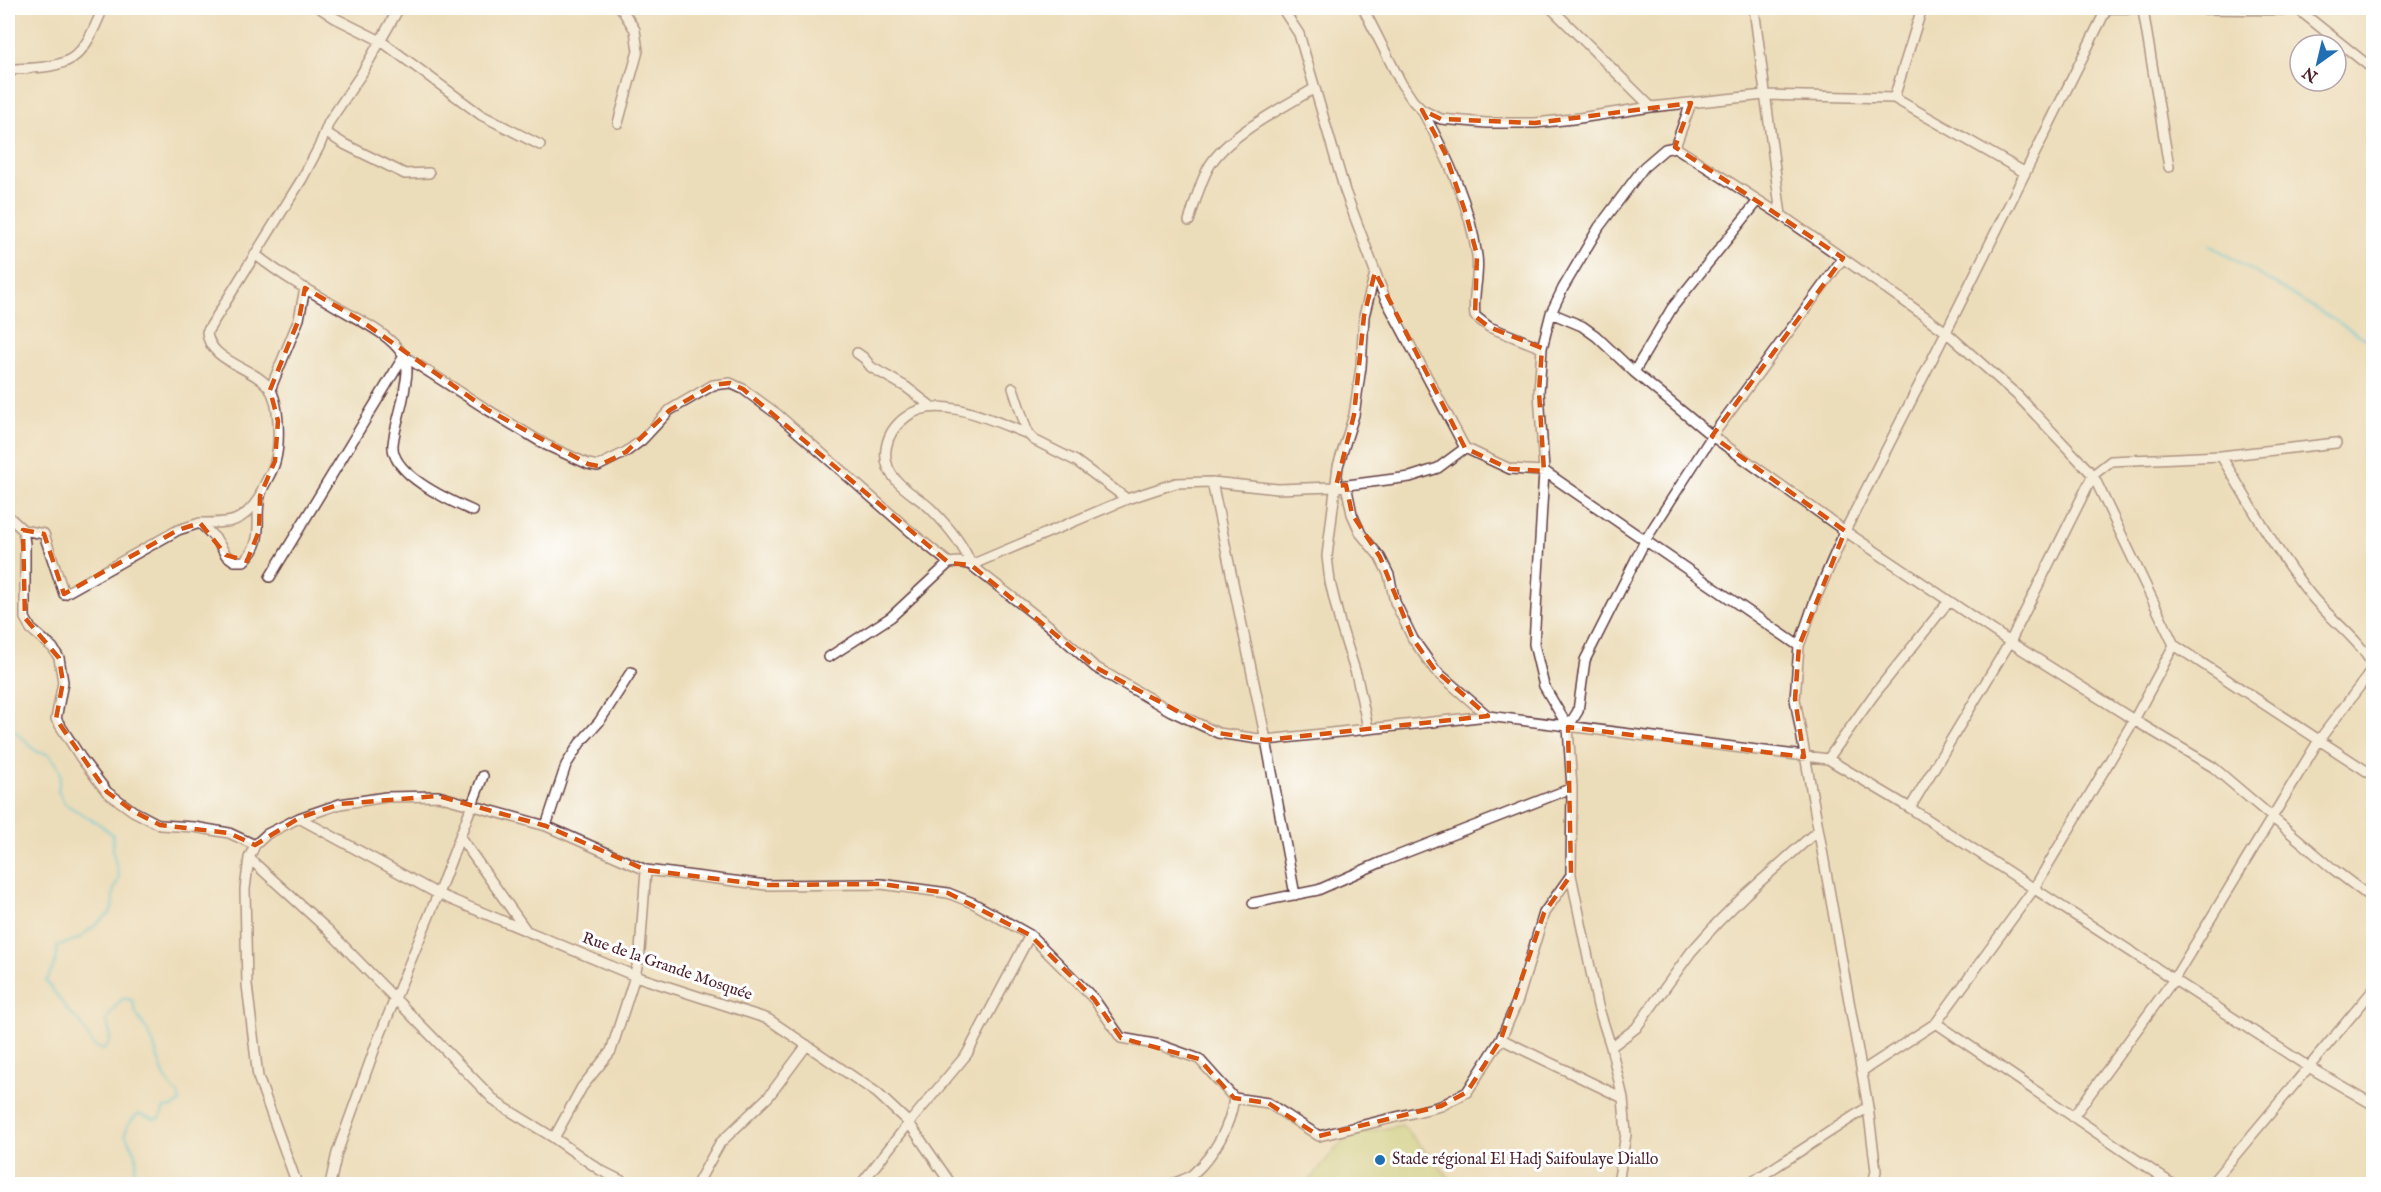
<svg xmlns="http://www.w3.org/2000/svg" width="2381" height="1192" viewBox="0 0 2381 1192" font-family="'IM FELL English',serif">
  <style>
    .green { fill: #c0d072; stroke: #85784e; stroke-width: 1.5 }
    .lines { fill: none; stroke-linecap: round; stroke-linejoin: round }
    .stream { stroke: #5dc7d7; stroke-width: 3 }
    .minor-casing { stroke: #623c40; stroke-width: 12 }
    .minor { stroke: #fff; stroke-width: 9 }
    .marked { fill: none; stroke: #d8530f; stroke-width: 4.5; stroke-dasharray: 12 8; stroke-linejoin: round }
    .poi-dot { fill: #1f6fb2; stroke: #fff; stroke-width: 2 }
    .labels { text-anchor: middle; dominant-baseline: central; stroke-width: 6; stroke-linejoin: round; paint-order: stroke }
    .street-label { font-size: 16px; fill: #4a1f2b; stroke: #fff }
    .poi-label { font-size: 16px; fill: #4a1f2b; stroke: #fff; text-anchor: start }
  </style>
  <rect width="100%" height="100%" fill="#fff"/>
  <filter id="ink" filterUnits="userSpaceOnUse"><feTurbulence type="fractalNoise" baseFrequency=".0167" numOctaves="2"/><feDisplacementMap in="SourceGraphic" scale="12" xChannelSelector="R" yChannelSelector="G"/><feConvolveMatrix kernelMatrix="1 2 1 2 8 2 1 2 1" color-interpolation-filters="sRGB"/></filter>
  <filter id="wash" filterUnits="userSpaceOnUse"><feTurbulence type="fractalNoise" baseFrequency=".008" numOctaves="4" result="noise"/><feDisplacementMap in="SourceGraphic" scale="24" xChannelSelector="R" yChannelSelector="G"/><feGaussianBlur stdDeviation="1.35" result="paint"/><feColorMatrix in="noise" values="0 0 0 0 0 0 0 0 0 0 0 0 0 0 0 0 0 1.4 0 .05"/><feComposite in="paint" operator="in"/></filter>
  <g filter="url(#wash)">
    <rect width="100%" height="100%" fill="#ecddba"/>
    <!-- green -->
    <path class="green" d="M1402 1125 1455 1184H1306L1347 1136Z"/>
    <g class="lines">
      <!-- stream -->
      <path class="stream" d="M2210 245 2374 344
        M8 735 15 731 37 752 48 754 57 764 61 774 58 791 65 804 99 824 113 835V852L119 877 113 893V906L110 913 78 939 57 946C58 960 53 969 46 981L69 1012 79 1021 94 1046 103 1050C114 1041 110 1032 106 1020L117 1004 124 998 133 1001C134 1016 143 1022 149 1034 160 1055 159 1078 178 1094L180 1102 173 1107 164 1108 160 1118 154 1119 138 1114 128 1124 125 1134C131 1147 141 1155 134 1170L137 1179 150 1184"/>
    </g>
  </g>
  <g filter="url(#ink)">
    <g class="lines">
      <defs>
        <path id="minor" d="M320 8 335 18 381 41 481 115 540 145
          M1282 8 1299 34 1345 191 1385 298 1465 448 1510 469 1544 471 1799 646
          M1363 8 1401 83 1413 101 1422 110 1441 119 1487 123H1535L1573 119 1651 107 1764 95 1894 98 2024 172
          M1551 8 1651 107
          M1754 8 1781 215
          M2103 8 2299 10 2374 70
          M2143 10 2169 167
          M8 75 14 69C74 67 81 61 103 8
          M1894 98 1922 8
          M1423 112C1447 156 1470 205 1477 256 1480 276 1472 296 1475 316L1489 327 1542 348
          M618 123 638 51 635 30 621 8
          M325 132 344 144 405 174 429 173
          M1675 147 1691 103
          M1189 221C1195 203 1200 181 1210 165 1229 134 1284 107 1315 88
          M256 255C281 275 309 291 337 307 358 320 389 333 403 355 409 364 407 376 405 386 403 406 395 425 393 444 390 474 450 501 473 511
          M1551 313 1582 326 1596 336 1634 372 1712 436 1845 531 2010 642 2134 720 2213 767 2333 869 2374 900
          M857 353 864 358 871 367 906 387 932 407
          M1634 372 1672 308 1758 201
          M1013 388 1028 434 1034 440 1076 461 1127 499
          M270 390 299 319 305 288
          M1028 434C995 422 939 392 906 417 885 432 878 460 896 480 906 492 921 499 931 509 946 524 964 545 971 565L1127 499 1176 483 1212 482 1278 489 1332 487 1410 477 1438 468 1465 448
          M1212 482 1266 740 1295 895
          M1346 485 1352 514 1361 534 1380 557 1389 575 1395 602 1413 639 1435 670 1488 716
          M8 516 23 530
          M200 523C229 523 242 524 259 498
          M270 577 404 356 488 410 546 445 588 464 598 466 626 452 642 440 670 410 713 385 730 383 743 389 777 414 911 532 949 563
          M2174 645 2374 776
          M829 657 891 617 949 563 959 562 971 565 1048 625 1095 667 1171 711 1218 733 1266 740 1488 716 1828 759 1910 808 2307 1066 2374 1105
          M1568 727 1578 711 1585 660 1646 539 1712 436 1843 258
          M1368 728 1357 677 1340 623 1330 582 1327 556 1338 466 1354 415 1361 367 1364 316 1375 273
          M1828 759 1873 696 1949 601
          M1910 808 2010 642 2093 475 2111 461 2221 456 2336 443
          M299 818 438 894 635 976 768 1019 877 1093 909 1123 951 1184
          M546 826 566 765 580 743 599 722 631 672
          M460 837 526 930
          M255 845 229 833 194 827 160 825 133 811 107 792 81 758 56 719 63 682 59 658 53 648 31 629 25 618V544L23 530 44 534 64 594 178 530 200 523 216 539 226 555 234 561H244C266 540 254 520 260 496 263 484 272 474 275 462 280 445 280 405 270 389 255 367 209 362 207 332L302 179 319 147 329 122 362 73 399 8
          M249 858 327 929 497 1103 554 1138 600 1170 628 1184
          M1253 903 1318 890 1384 861 1572 788
          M1501 1039 1623 1098
          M1611 1047 1636 1028 1691 952 1718 922 1745 895 1817 831
          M1862 1071 1936 1023 2172 1184
          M1234 1098 1268 1103 1319 1136 1441 1106 1467 1092 1501 1039 1518 1000 1544 913 1571 875
          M2073 1117 2174 979 2319 740 2366 678 2373 666C2358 637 2328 618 2309 593 2275 550 2249 502 2221 456
          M554 1138 582 1087 611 1051 635 976 640 951 646 870
          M297 1184 258 1077 247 985 245 889 249 858 255 845 267 834 299 818 340 804 386 797 438 796 546 826 646 870 766 885 881 884 948 893 973 903 1030 935 1094 999 1121 1038 1160 1045 1199 1059 1234 1098C1230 1127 1215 1154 1193 1174 1188 1179 1179 1181 1172 1184
          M330 1184 337 1153 376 1045 438 894 483 776
          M697 1184 720 1143 769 1096 807 1045
          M861 1184 909 1123 967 1054 1030 935
          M1618 1184 1626 1134 1623 1098 1611 1047 1598 1006 1571 875 1572 788 1568 727 1544 686 1534 644 1544 471 1539 392 1542 348 1551 313 1563 288 1599 227 1644 167 1665 149 1675 147 1781 215 1904 301 1946 332 2018 396 2093 475 2174 645 2134 720 2033 890 1936 1023
          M1749 1184 1868 1107
          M1873 1184 1876 1171 1868 1107 1795 699 1799 646 1815 600 1845 531 1946 332 2107 8
          M2211 1184 2374 989"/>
      </defs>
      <!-- minor casing -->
      <use href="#minor" class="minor-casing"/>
      <!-- minor -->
      <use href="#minor" class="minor"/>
    </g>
  </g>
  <!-- marked area -->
  <path d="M0 0H2381V1192H0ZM1691 103 1675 147 1843 258 1712 436 1845 531 1799 646 1795 699 1804 757 1568 727 1571 875 1544 913 1501 1039 1467 1092 1441 1106 1319 1136 1268 1103 1234 1098 1199 1059 1121 1038 1094 999 1030 935 948 893 881 884 766 885 646 870 546 826 438 796 340 804 299 818 255 845 229 833 160 825 133 811 107 792 56 719 63 682 59 658 25 618 23 530 44 534 64 594 178 530 200 523 226 555 247 561 259 531 260 496 275 461 278 421 270 390 299 319 305 288 360 320 488 410 588 464 598 466 626 452 670 410 713 385 730 383 743 389 949 563 971 565 1095 667 1218 733 1266 740 1488 716 1435 670 1413 639 1380 557 1352 514 1346 485 1336 486 1354 415 1364 316 1375 272 1465 448 1510 469 1544 471 1539 392 1542 348 1489 327 1475 316 1477 255 1466 214 1445 153 1422 110 1441 119 1535 123Z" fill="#ecddba" fill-opacity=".55" fill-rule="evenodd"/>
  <path class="marked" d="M1691 103 1675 147 1843 258 1712 436 1845 531 1799 646 1795 699 1804 757 1568 727 1571 875 1544 913 1501 1039 1467 1092 1441 1106 1319 1136 1268 1103 1234 1098 1199 1059 1121 1038 1094 999 1030 935 948 893 881 884 766 885 646 870 546 826 438 796 340 804 299 818 255 845 229 833 160 825 133 811 107 792 56 719 63 682 59 658 25 618 23 530 44 534 64 594 178 530 200 523 226 555 247 561 259 531 260 496 275 461 278 421 270 390 299 319 305 288 360 320 488 410 588 464 598 466 626 452 670 410 713 385 730 383 743 389 949 563 971 565 1095 667 1218 733 1266 740 1488 716 1435 670 1413 639 1380 557 1352 514 1346 485 1336 486 1354 415 1364 316 1375 272 1465 448 1510 469 1544 471 1539 392 1542 348 1489 327 1475 316 1477 255 1466 214 1445 153 1422 110 1441 119 1535 123Z"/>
  <!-- markers -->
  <circle class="poi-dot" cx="1380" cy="1160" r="6"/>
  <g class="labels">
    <!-- street labels -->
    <g class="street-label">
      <text transform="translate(667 967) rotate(19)">Rue de la Grande Mosquée</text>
    </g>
    <!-- poi labels -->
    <g class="poi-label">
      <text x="1392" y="1160">Stade régional El Hadj Saifoulaye Diallo</text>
    </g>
  </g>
  <!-- margin -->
  <rect width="2381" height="1192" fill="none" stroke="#fff" stroke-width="30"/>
  <!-- north arrow -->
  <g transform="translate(2318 63) rotate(214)"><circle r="28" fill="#ffffff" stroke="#b7a5aa" stroke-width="1.5"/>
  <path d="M0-4.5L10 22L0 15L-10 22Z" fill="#1f6fb2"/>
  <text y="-9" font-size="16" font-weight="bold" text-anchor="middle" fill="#4a1f2b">N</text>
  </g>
</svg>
